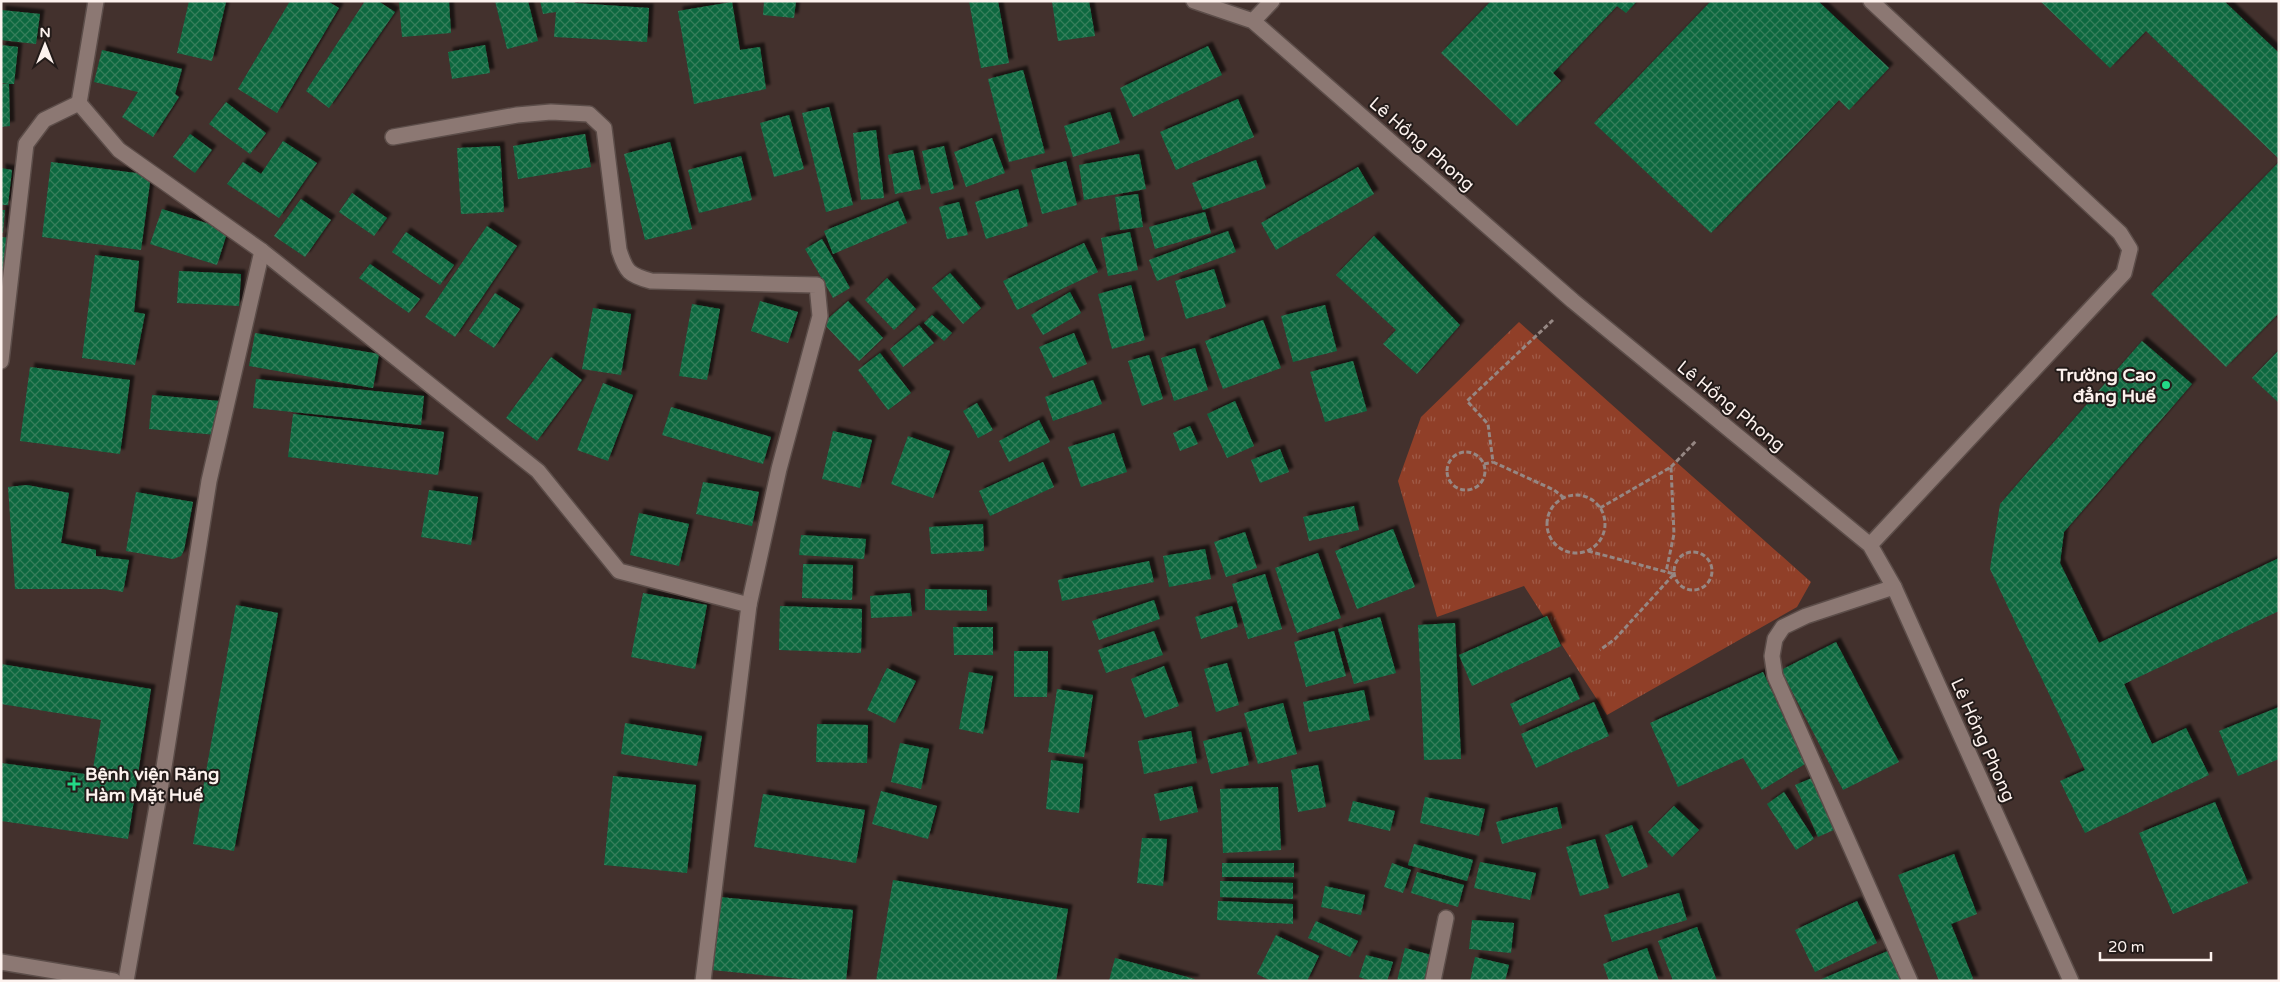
<svg xmlns="http://www.w3.org/2000/svg" width="2280" height="982" viewBox="0 0 2280 982" font-family="'Varela Round',sans-serif">
  <style>
    .park { fill: url(#park-tufts) }
    .building { fill: url(#building-cross-hatch); filter: url(#shadow) }
    .lines { fill: none; stroke-linecap: round; stroke-linejoin: round }
    .service-casing { stroke: #5c4d49; stroke-width: 18 }
    .minor-casing { stroke: #5c4d49; stroke-width: 18 }
    .secondary-casing { stroke: #5c4d49; stroke-width: 18 }
    .path { stroke: #968783; stroke-width: 3; stroke-dasharray: 5 2.5; stroke-linecap: butt }
    .service { stroke: #8c7873; stroke-width: 15 }
    .minor { stroke: #8c7873; stroke-width: 15 }
    .secondary { stroke: #8c7873; stroke-width: 15 }
    .poi-dot { fill: #23d886; stroke: #231b19; stroke-width: 2 }
    .labels { text-anchor: middle; dominant-baseline: central; stroke-width: 4; stroke-linejoin: round; paint-order: stroke }
    .street-label { font-size: 18px; fill: #fdf2ee; stroke: #231b19 }
    .poi-label { font-size: 18px; font-weight: bold; fill: #fdf2ee; stroke: #231b19; text-anchor: end }
  </style>
  <defs>
    <pattern id="park-tufts" width="24" height="20" patternUnits="userSpaceOnUse" patternTransform="scale(1.25)"><rect width="24" height="20" fill="#903f28"/><path d="M3 7l-1-3M5 7V3M7 7l1-3M15 17l-1-3M17 17v-4M19 17l1-3" fill="none" stroke="#a05b48"/></pattern>
    <pattern id="building-cross-hatch" width="8" height="8" patternUnits="userSpaceOnUse" patternTransform="scale(1.25)"><rect width="8" height="8" fill="#10683f"/><path d="M0 0l8 8M0 8l8-8" fill="none" stroke="#347e5b"/></pattern>
    <filter id="shadow"><feDropShadow dx="4.5" dy="-4.5" stdDeviation="1" flood-color="#0009"/></filter>
  </defs>
  <rect width="100%" height="100%" fill="#43312d"/>
  <!-- park -->
  <path class="park" d="M1519 322 1811 582 1797 607 1607 715 1524 586 1437 617 1398 481 1421 417Z"/>
  <!-- building -->
  <path class="building" d="M189 1 226 2 212 61 177 53Z
    M290 1H327L339 8 277 113 238 89Z
    M365 1H378L395 12 329 108 306 91Z
    M399 1H449L451 33 402 37Z
    M495 1H528L538 41 507 49Z
    M540 1H574L575 3 649 8 647 42 554 37 556 12 543 14Z
    M764 1H796L794 18 763 15Z
    M969 1H998L1009 63 981 68Z
    M1089 1 1095 36 1058 41 1052 2Z
    M1491 1H1637L1626 13 1617 6 1553 73 1561 81 1517 126 1441 53Z
    M1711 1H1818L1889 68 1849 110 1839 100 1711 233 1594 123Z
    M2040 1H2224L2279 53V159L2146 31 2110 68Z
    M732 2 740 50 760 47 766 89 694 104 678 11Z
    M1 10 40 14 36 44 1 40Z
    M1 45 18 47 14 84H9L10 126 1 127V84H9L1 83Z
    M485 45 490 73 452 79 448 52Z
    M1208 46 1222 75 1133 117 1120 88Z
    M102 50 182 69 175 94 179 97 153 137 122 117 138 92 94 82Z
    M1023 70 1045 153 1009 162 988 79Z
    M1238 99 1254 137 1176 170 1160 132Z
    M226 102 266 133 250 154 209 124Z
    M829 107 853 205 826 212 802 113Z
    M1110 112 1120 143 1073 157 1064 126Z
    M789 115 804 169 774 177 760 123Z
    M876 130 884 198 861 200 853 133Z
    M190 134 212 150 195 173 173 157Z
    M585 134 591 167 518 179 513 146Z
    M992 138 1005 173 966 187 954 152Z
    M283 141 317 163 279 218 227 184 243 162 261 174Z
    M670 142 692 229 645 240 624 154Z
    M500 146 504 212 461 214 457 148Z
    M944 146 954 189 931 194 922 151Z
    M913 150 921 189 895 194 888 155Z
    M1139 154 1146 189 1084 200 1079 165Z
    M741 156 752 200 699 213 688 170Z
    M1256 160 1266 188 1203 210 1192 183Z
    M1066 161 1077 205 1042 214 1031 170Z
    M51 162 151 175 141 250 42 237Z
    M2279 162V313L2226 367 2151 294Z
    M1358 167 1374 194 1276 250 1261 223Z
    M1 168 12 170 8 205H1Z
    M1018 189 1028 226 986 239 975 202Z
    M352 193 387 218 374 236 339 212Z
    M1138 194 1143 227 1120 230 1115 197Z
    M301 199 331 220 305 257 274 236Z
    M898 201 907 223 833 254 824 231Z
    M959 202 968 235 947 239 939 207Z
    M162 209 228 230 217 265 150 244Z
    M1 210H5L3 233 1 232Z
    M1205 212 1211 233 1155 249 1149 227Z
    M487 226 517 246 455 337 425 317Z
    M1228 231 1236 252 1157 281 1149 260Z
    M406 232 454 265 440 285 392 252Z
    M1130 232 1138 270 1108 276 1101 238Z
    M1374 236 1460 325 1417 374 1383 344 1396 330 1336 275Z
    M1 237 12 238 8 271 1 270Z
    M822 239 850 288 833 298 805 249Z
    M1084 243 1098 272 1017 310 1003 281Z
    M95 255 139 261 134 312 145 314 135 365 82 358Z
    M370 264 420 299 409 313 359 278Z
    M1214 269 1226 307 1186 319 1175 281Z
    M179 271 241 274 239 306 177 303Z
    M950 273 981 308 963 324 932 288Z
    M887 278 916 309 894 330 865 300Z
    M1131 285 1145 340 1112 349 1098 294Z
    M1070 292 1081 313 1043 335 1031 315Z
    M495 293 520 309 494 348 469 331Z
    M760 301 798 312 788 343 751 331Z
    M848 301 883 338 859 361 823 323Z
    M692 304 720 309 707 380 679 376Z
    M1325 305 1337 351 1293 362 1281 316Z
    M593 308 631 314 621 375 582 369Z
    M932 315 952 333 944 341 924 323Z
    M1263 320 1281 368 1223 389 1205 341Z
    M919 325 934 343 903 367 890 349Z
    M255 333 379 354 373 388 249 366Z
    M1074 333 1087 364 1053 378 1039 347Z
    M2142 341 2192 384 2064 532 2060 563 2099 643 2279 558V611L2124 684 2152 744 2186 728 2209 775 2085 833 2060 781 2085 770 1990 569 2000 504Z
    M1195 348 1208 390 1174 401 1161 358Z
    M2279 350V403L2252 378Z
    M880 353 911 393 888 410 858 370Z
    M1149 355 1163 399 1142 406 1128 361Z
    M551 357 582 380 537 441 506 418Z
    M1353 361 1367 411 1325 422 1310 372Z
    M30 367 130 380 120 454 20 441Z
    M256 379 424 396 421 425 253 408Z
    M1093 380 1102 404 1053 421 1045 397Z
    M603 383 633 395 608 461 577 450Z
    M152 395 220 401 217 435 149 429Z
    M1235 401 1254 446 1227 458 1207 414Z
    M977 403 993 430 978 438 963 411Z
    M671 407 771 437 763 464 662 435Z
    M293 414 444 432 438 475 288 457Z
    M1039 420 1050 442 1009 462 999 441Z
    M1190 426 1198 444 1180 451 1173 433Z
    M833 431 872 440 860 488 822 479Z
    M1114 433 1127 472 1081 487 1068 447Z
    M908 436 950 451 933 498 891 484Z
    M1280 449 1289 472 1260 483 1251 460Z
    M1043 462 1054 487 990 516 979 491Z
    M703 482 759 492 752 526 696 514Z
    M27 485 69 493 61 543 96 550V556L129 560 123 592 104 589H15L8 487Z
    M429 490 478 497 471 545 421 537Z
    M136 492 193 502 184 550 181 556 173 559 126 551Z
    M1354 506 1359 530 1309 541 1303 517Z
    M639 513 689 524 679 566 630 555Z
    M983 524 984 551 931 554 929 527Z
    M1393 529 1415 587 1357 609 1335 551Z
    M1245 532 1257 568 1226 577 1214 542Z
    M801 535 866 539 864 559 799 555Z
    M1205 549 1211 579 1169 587 1163 556Z
    M1318 553 1341 618 1297 633 1275 568Z
    M1149 561 1154 582 1062 601 1058 580Z
    M803 564 853 565 852 600 802 598Z
    M1265 574 1282 629 1248 639 1232 584Z
    M925 589 987 590V611L925 610Z
    M643 593 707 605 695 669 631 657Z
    M910 593 912 616 871 618 870 596Z
    M1154 600 1160 619 1099 640 1092 621Z
    M236 605 278 613 234 851 193 844Z
    M780 606 862 609 861 653 779 650Z
    M1232 606 1238 627 1201 639 1195 617Z
    M1547 616 1561 646 1472 686 1459 655Z
    M1380 617 1396 673 1354 684 1338 629Z
    M1455 623 1461 759 1424 760 1418 625Z
    M953 627H993V655H954Z
    M1154 631 1163 655 1106 673 1098 650Z
    M1334 631 1346 676 1306 687 1294 642Z
    M1836 642 1899 762 1843 790 1781 670Z
    M1014 651H1048L1047 697H1014Z
    M1227 663 1239 705 1216 712 1204 669Z
    M1 664 151 689 128 839 1 821V763L92 775 101 720 1 704Z
    M1164 666 1179 706 1145 718 1131 679Z
    M887 668 916 681 895 723 867 710Z
    M969 672 993 676 983 734 959 729Z
    M1763 672 1785 720 1810 761 1762 790 1743 758 1678 787 1650 723Z
    M1570 677 1580 699 1520 726 1510 704Z
    M1057 689 1093 695 1084 757 1048 752Z
    M1364 690 1370 720 1309 732 1303 702Z
    M1594 702 1609 736 1536 768 1521 734Z
    M1283 703 1297 754 1258 764 1244 713Z
    M2279 707V759L2238 776 2219 731Z
    M625 723 702 736 697 766 621 754Z
    M817 724 868 725 867 763 816 762Z
    M1191 731 1197 763 1144 774 1138 741Z
    M1241 732 1249 765 1211 774 1203 741Z
    M900 743 929 749 921 789 891 782Z
    M1051 760 1083 764 1079 813 1046 809Z
    M1318 765 1326 807 1298 812 1291 770Z
    M613 776 696 785 687 873 604 865Z
    M1812 778 1836 829 1818 837 1795 785Z
    M1192 786 1198 812 1160 821 1154 794Z
    M1278 787 1281 850 1223 853 1220 789Z
    M881 791 937 806 928 839 872 824Z
    M1784 792 1814 839 1796 850 1767 804Z
    M763 794 865 810 856 863 754 847Z
    M1425 797 1485 809 1479 836 1420 823Z
    M1353 801 1395 811 1390 831 1348 821Z
    M2215 802 2248 883 2173 914 2139 833Z
    M1674 806 1699 830 1672 857 1648 832Z
    M1557 807 1562 828 1502 844 1496 822Z
    M1632 825 1648 867 1622 877 1605 835Z
    M1142 838 1167 839 1163 886 1137 883Z
    M1595 839 1609 888 1580 896 1566 847Z
    M1414 844 1473 860 1467 881 1408 865Z
    M1954 854 1977 914 1951 924 1974 981H1939L1898 875Z
    M1480 862 1536 873 1530 900 1474 888Z
    M1222 863H1294V877H1222Z
    M1392 863 1411 870 1403 893 1384 887Z
    M1417 872 1464 885 1458 907 1411 893Z
    M893 880 1068 909 1056 981H876Z
    M1220 881 1293 883V899L1220 897Z
    M1325 886 1365 895 1361 915 1321 907Z
    M1679 893 1687 920 1612 942 1604 915Z
    M719 897 853 910 846 981H819L712 970Z
    M1218 901 1293 904V924L1217 920Z
    M1857 901 1877 943 1815 972 1795 930Z
    M1472 920 1514 923 1511 953 1469 949Z
    M1316 921 1358 941 1350 957 1308 938Z
    M1697 927 1717 981H1673L1658 941Z
    M1276 935 1319 956 1307 981H1271L1257 974Z
    M1405 948 1435 956 1429 981H1397Z
    M1647 948 1659 981H1609L1603 964Z
    M1890 950 1903 981H1817Z
    M1366 955 1393 962 1387 981H1371L1359 977Z
    M1475 957 1509 965 1505 981H1470Z
    M1115 958 1195 979 1194 981H1109Z"/>
  <g class="lines">
    <defs>
      <path id="service" d="M79 103 96 1
        M393 137 517 115 551 112 589 114 604 128 619 250C626 272 629 275 651 281L817 285 820 316 779 469 749 605
        M1894 587 1806 616 1783 627 1775 639 1772 656 1775 676 1910 981
        M126 981 164 767 209 481 262 251
        M1433 981 1446 918"/>
      <path id="minor" d="M1194 1 1253 21 1573 301 1870 545 1894 587 2071 981
        M1253 21 1272 1
        M1 361 26 144 44 120 79 103 119 150 262 251 538 471 619 571 749 605 703 981
        M1870 545 2124 273 2130 249 2120 233 1871 1"/>
      <path id="secondary" d="M1 962 114 981"/>
    </defs>
    <!-- service casing -->
    <use href="#service" class="service-casing"/>
    <!-- minor casing -->
    <use href="#minor" class="minor-casing"/>
    <!-- secondary casing -->
    <use href="#secondary" class="secondary-casing"/>
    <!-- path -->
    <path class="path" d="M1553 320 1467 401 1488 424 1493 462 1554 490 1563 497
      M1447 471a19 19 0 1 1 38 0a19 19 0 1 1-38 0Z
      M1484 464 1493 462
      M1671 467 1696 441
      M1547 524a29 29 0 1 1 58 0a29 29 0 1 1-58 0Z
      M1600 508 1671 467 1674 534 1666 572
      M1588 551 1674 574 1615 639 1600 650
      M1674 571a19 19 0 1 1 38 0a19 19 0 1 1-38 0Z"/>
    <!-- service -->
    <use href="#service" class="service"/>
    <!-- minor -->
    <use href="#minor" class="minor"/>
    <!-- secondary -->
    <use href="#secondary" class="secondary"/>
  </g>
  <!-- markers -->
  <g class="poi-dot">
    <circle cx="2166" cy="385" r="5"/>
    <path d="M71.5 776.5h5v5h5v5h-5v5h-5v-5h-5v-5h5z"/>
  </g>
  <g class="labels">
    <!-- street labels -->
    <g class="street-label">
      <text transform="translate(1422 144) rotate(41)">Lê Hồng Phong</text>
      <text transform="translate(1731 406) rotate(39)">Lê Hồng Phong</text>
      <text transform="translate(1983 740) rotate(66)">Lê Hồng Phong</text>
    </g>
    <!-- poi labels -->
    <g class="poi-label">
      <text x="2156" y="375">Trường Cao<tspan x="2156" dy="21">đẳng Huế</tspan></text>
      <text x="85" y="774" text-anchor="start">Bệnh viện Răng<tspan x="85" dy="21">Hàm Mặt Huế</tspan></text>
    </g>
  </g>
  <!-- border -->
  <rect width="2280" height="982" fill="none" stroke="#fdf2ee" stroke-width="5"/>
  <!-- north arrow -->
  <g transform="translate(45 45)" stroke="#231b19" stroke-width="4" paint-order="stroke">
  <path d="M0-4L9 19L0 12L-9 19Z" fill="#fdf2ee"/>
  <text y="-8" font-size="14" font-weight="bold" text-anchor="middle" fill="#fdf2ee">N</text>
  </g>
  <!-- scale -->
  <path d="M2100 952v8h111v-8" fill="none" stroke="#fdf2ee" stroke-width="2.5"/>
  <text x="2108" y="952" font-size="15" fill="#fdf2ee" stroke="#231b19" stroke-width="4" paint-order="stroke">20 m</text>
</svg>
